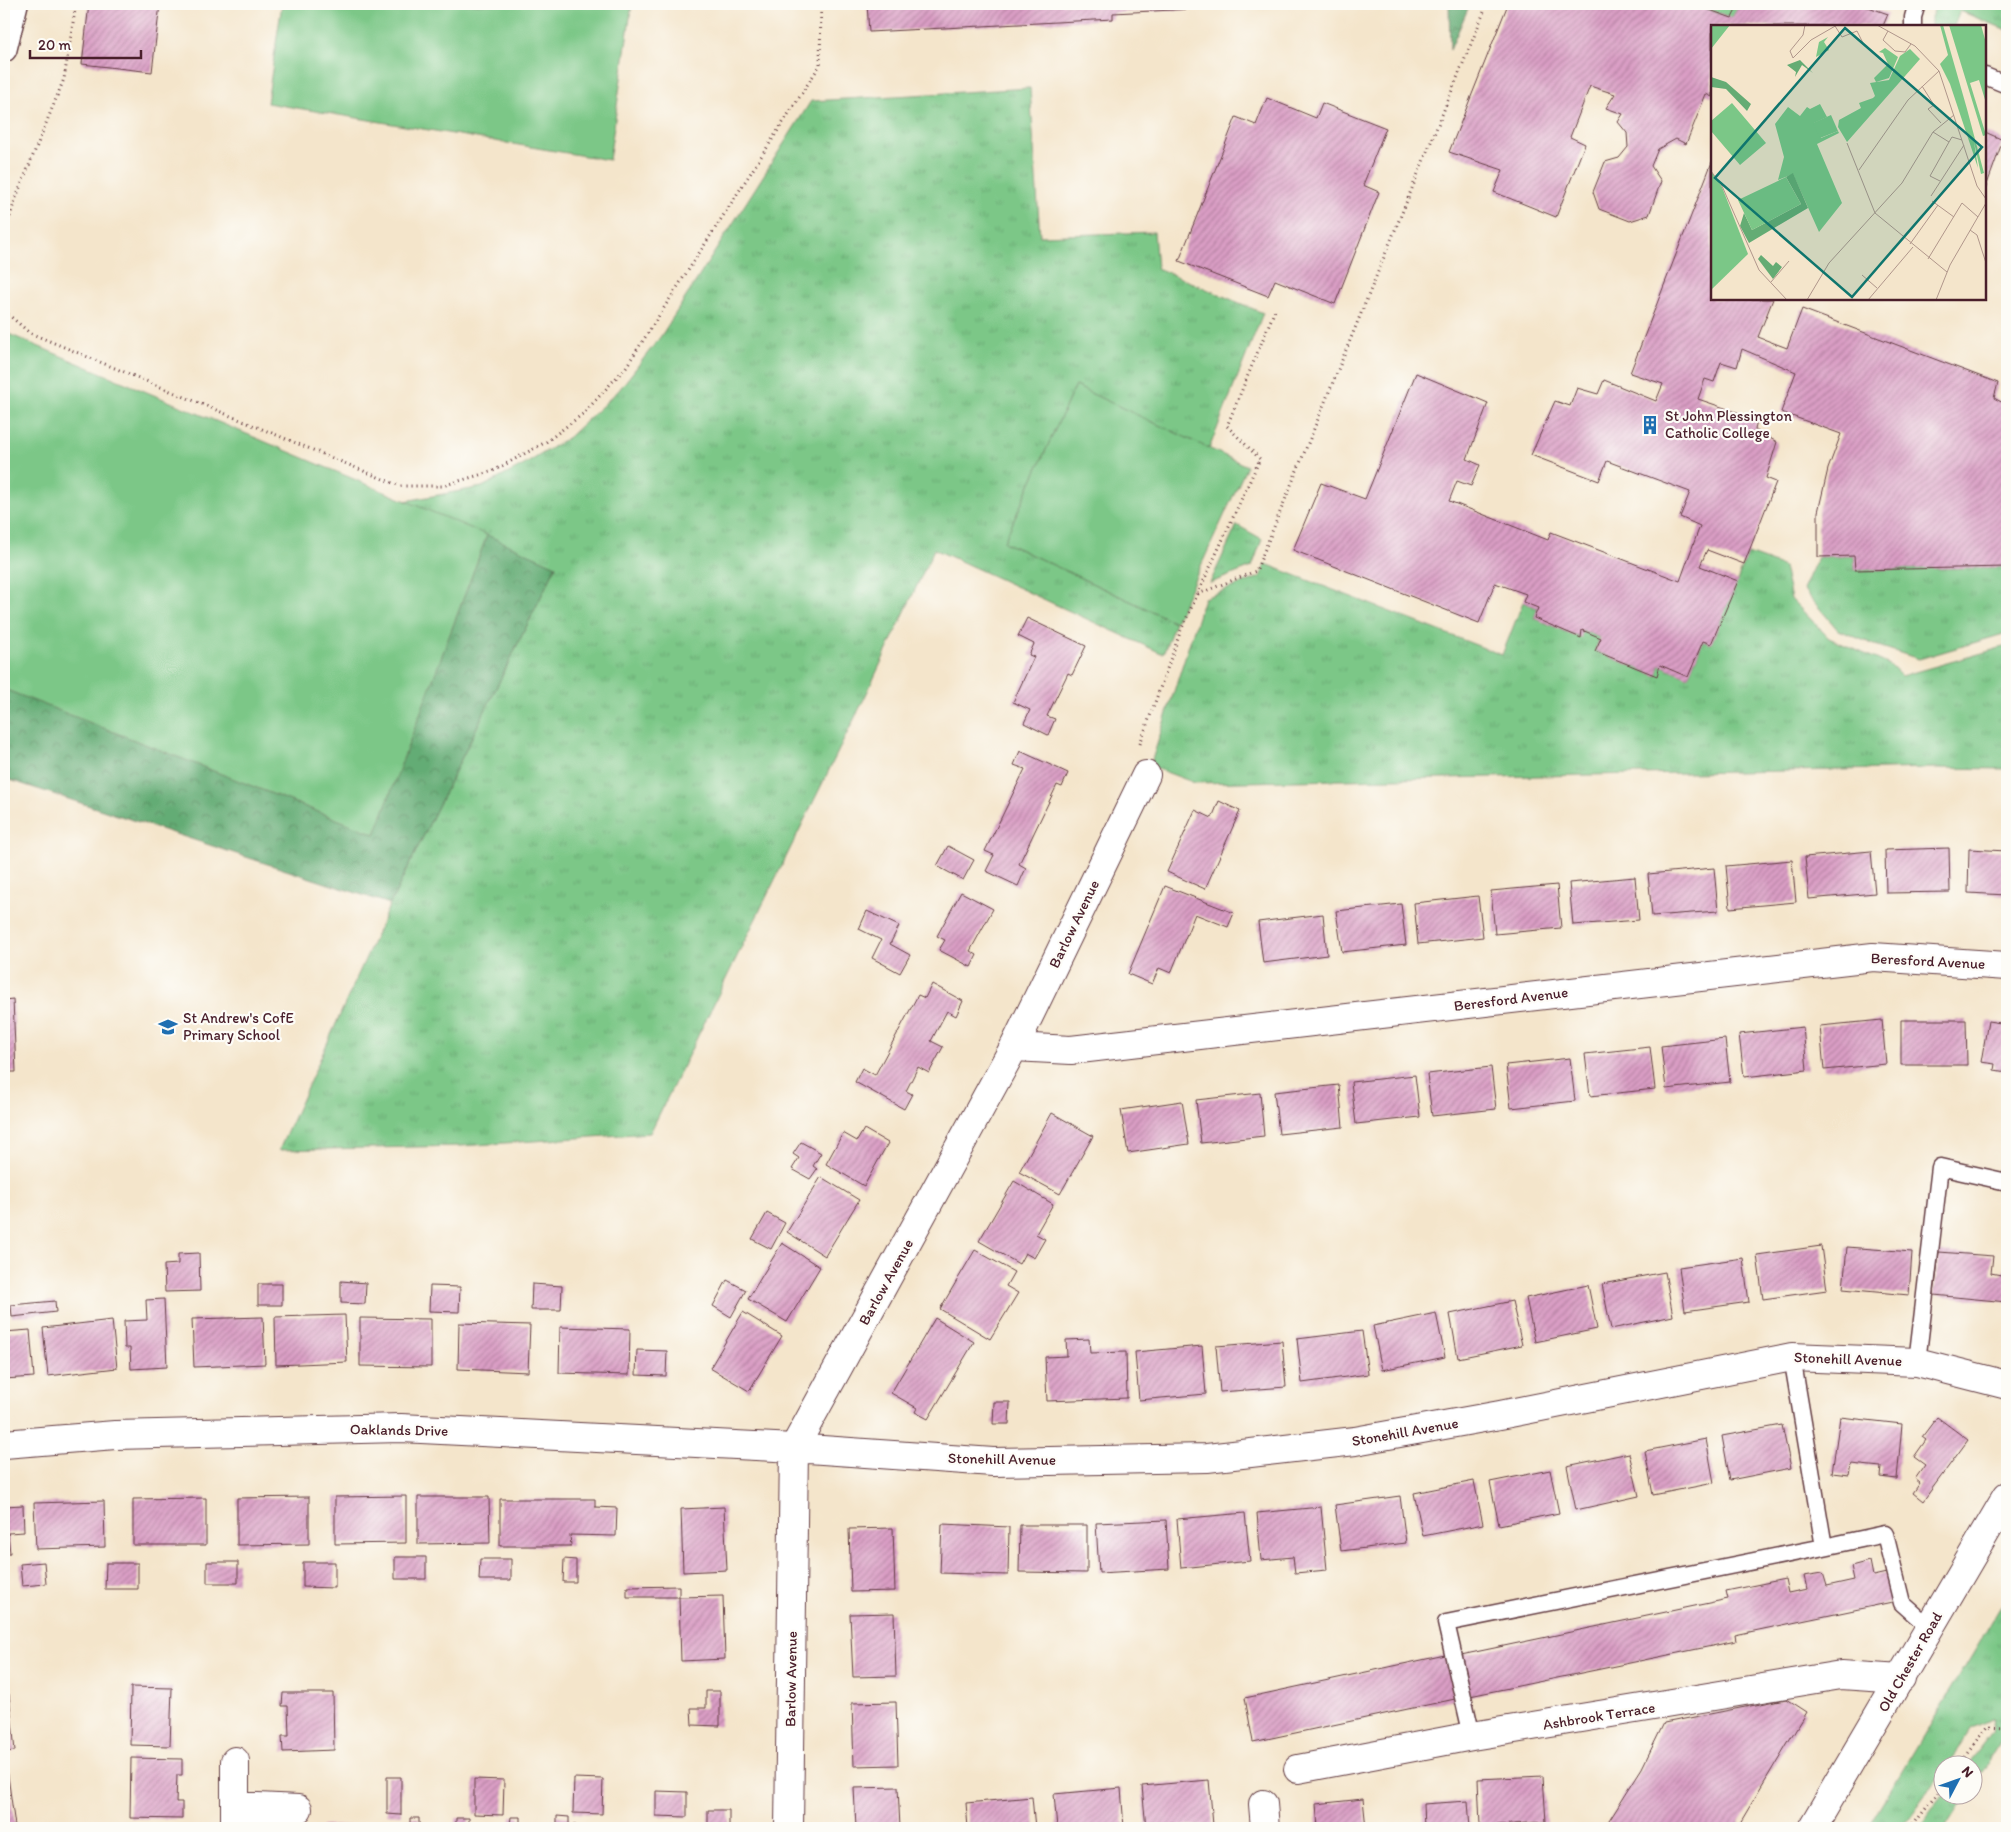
<svg xmlns="http://www.w3.org/2000/svg" width="2011" height="1832" viewBox="0 0 2011 1832" font-family="Itim,sans-serif">
<style>
.grass{fill:url(#grass-tufts);stroke:#627359}
.forest{fill:url(#forest-crowns);stroke:#576650}
.pitch{fill:#7bc787;stroke:#627359}
.building{fill:url(#building-hatch)}
.lines{fill:none;stroke-linecap:round;stroke-linejoin:round}
.service-casing{stroke:#643d43;stroke-width:19}
.pedestrian-casing{stroke:#643d43;stroke-width:28}
.minor-casing{stroke:#643d43;stroke-width:30}
.secondary-casing{stroke:#643d43;stroke-width:30}
.path{stroke:#643d43;stroke-width:3;stroke-dasharray:1 4;stroke-linecap:butt}
.service{stroke:#fff;stroke-width:16}
.pedestrian{stroke:#fff;stroke-width:25}
.minor{stroke:#fff;stroke-width:28}
.secondary{stroke:#fff;stroke-width:28}
.rail-casing{stroke:#4a1f2b;stroke-width:5.5}
.rail{stroke:#fdfcf7;stroke-width:4;stroke-dasharray:11;stroke-linecap:butt}
.labels{text-anchor:middle;stroke-width:4.5;stroke-linejoin:round;paint-order:stroke}
.poi-label{font-size:15px;fill:#4a1f2b;stroke:#fdfcf7;text-anchor:start}
.street-label{font-size:15px;fill:#4a1f2b;stroke:#fdfcf7}
.inset-road{fill:none;stroke:#b0968b;stroke-width:1}
.view{fill:#0f766e;fill-opacity:0.15;stroke:#0f766e;stroke-width:2.5}
.inset-edge{fill:none;stroke:#4a1f2b;stroke-width:2.5}
</style>
<defs>
<pattern id="grass-tufts" width="24" height="20" patternUnits="userSpaceOnUse" patternTransform="scale(1.25)"><rect width="24" height="20" fill="#7bc787"/><path d="M3 7l-1-3M5 7V3M7 7l1-3M15 17l-1-3M17 17v-4M19 17l1-3" fill="none" stroke="#6caa75"/></pattern>
<pattern id="forest-crowns" width="20" height="18" patternUnits="userSpaceOnUse" patternTransform="scale(1.25)"><rect width="20" height="18" fill="#64ac74"/><path d="M2 6a3 3 0 1 1 6 0M12 15a3 3 0 1 1 6 0" fill="none" stroke="#548b5f"/></pattern>
<pattern id="building-hatch" width="6" height="6" patternUnits="userSpaceOnUse" patternTransform="scale(1.25)"><rect width="6" height="6" fill="#da9ec5"/><path d="M-1 1l2-2M0 6l6-6M5 7l2-2" fill="none" stroke="#b380a0"/></pattern>
</defs>
<rect width="100%" height="100%" fill="#fdfcf7"/>
<filter id="ink" filterUnits="userSpaceOnUse"><feTurbulence type="fractalNoise" baseFrequency=".02" numOctaves="2"/><feDisplacementMap in="SourceGraphic" scale="10" xChannelSelector="R" yChannelSelector="G"/><feConvolveMatrix kernelMatrix="1 2 1 2 8 2 1 2 1" color-interpolation-filters="sRGB"/></filter>
<filter id="wash" filterUnits="userSpaceOnUse"><feTurbulence type="fractalNoise" baseFrequency=".0096" numOctaves="4" result="noise"/><feDisplacementMap in="SourceGraphic" scale="20" xChannelSelector="R" yChannelSelector="G"/><feGaussianBlur stdDeviation="1.12" result="paint"/><feColorMatrix in="noise" values="0 0 0 0 0 0 0 0 0 0 0 0 0 0 0 0 0 1.4 0 .05"/><feComposite in="paint" operator="in"/></filter>
<g filter="url(#wash)">
<rect width="100%" height="100%" fill="#f4e5cb"/>
<path class="grass" d="M1693,4H1739L1732,18Z
M1937,4H2007V30L1960,11L1954,26H1931V17Z
M1030,88L1040,236L1154,232L1157,268L1263,313L1209,449L1075,386L1004,542L1175,622L1164,652L1161,653L934,549L866,695L650,1133L461,1146L279,1150L390,904L556,566L405,501L482,487L524,465L569,437L619,390L661,336L811,101Z
M1237,525L1262,539L1252,567L1210,583Z
M1748,554L1784,567L1791,599L1829,638L1890,665L1901,676L2007,646V769L1935,768L1195,783L1150,766L1204,598L1260,577L1266,564L1502,655L1523,602L1538,608L1534,618L1580,638L1582,630L1600,638L1595,651L1657,676L1660,665L1688,677L1703,641L1711,644Z
M1854,556L1855,570L2007,567V633L1919,659L1875,645L1838,630L1803,589L1818,557Z
M2007,1596V1729L1974,1784V1764H1967L1992,1732L1994,1718L1974,1728L1948,1764H1944L1943,1770L1901,1828H1868Z
M1944,1795H1967L1946,1828H1919Z"/>
<path class="forest" d="M1449,4H1470L1450,50Z
M487,535L556,566L390,904L4,778V689L375,834Z"/>
<path class="pitch" d="M282,4H632L609,160L267,103Z
M4,332L487,535L375,834L4,689Z
M1075,386L1247,466L1175,622L1004,542Z"/>
<g id="blocks">
<path class="building" d="M89,4H160L152,72L82,64Z
M867,4H1273V5L1113,13V19L869,32Z
M1508,4H1693L1732,18L1739,4H1860L1888,14L1883,26H1712V97L1706,94L1686,144L1676,139L1658,149L1651,166L1661,181L1649,215L1630,221L1599,209L1593,192L1605,162L1619,158L1628,147L1627,133L1618,122L1623,114L1606,108L1615,94L1590,86L1570,137L1585,144L1556,217L1494,192L1503,170L1449,152Z
M1267,98L1316,118L1322,103L1386,128L1363,185L1379,192L1335,304L1275,280L1268,296L1179,261L1236,117L1256,125Z
M1985,132L2003,140L1985,190Z
M1712,162V299H1773L1758,337L1787,348L1802,309L1998,383L1994,398L2007,405V567L1855,570L1854,556L1818,557V512L1828,469L1841,434L1781,412L1796,372L1742,349L1737,367L1721,362L1714,382L1705,379L1698,399L1757,419L1755,430L1777,442L1766,478L1776,482L1744,564L1707,550L1700,566L1738,581L1711,644L1703,641L1688,677L1660,665L1657,676L1595,651L1601,638L1582,630L1581,638L1534,618L1538,608L1523,602L1526,594L1495,583L1479,623L1293,550L1321,483L1365,499L1416,373L1488,403L1467,459L1480,465L1471,486L1457,481L1449,501L1548,540L1551,532L1680,581L1700,526L1680,517L1690,492L1607,461L1599,481L1531,455L1555,401L1570,406L1577,388L1598,394L1604,380L1656,401L1663,384L1630,373Z
M1027,618L1086,646L1072,675L1068,673L1047,716L1055,719L1048,735L1024,723L1030,710L1013,702L1034,657L1029,655L1034,644L1018,636Z
M1020,751L1068,773L1062,787L1057,785L1019,864L1026,868L1018,886L986,871L994,855L985,851L1025,769L1014,765Z
M1219,801L1240,811L1205,889L1167,872L1195,810L1212,818Z
M948,846L974,860L963,880L937,866Z
M1949,848L1950,892L1886,893L1885,850Z
M1969,849L2007,851V895L1968,893Z
M1871,851L1875,893L1809,899L1805,857Z
M1792,860L1796,902L1730,908L1726,866Z
M1714,868L1718,911L1652,916L1648,874Z
M1635,877L1639,920L1573,925L1569,883Z
M1557,885L1561,928L1495,934L1491,891Z
M1165,886L1234,913L1228,927L1195,914L1171,973L1159,968L1152,984L1128,974Z
M961,892L993,909L970,951L977,955L971,967L939,950L945,940L937,936Z
M1478,896L1483,937L1418,944L1414,903Z
M1401,904L1406,945L1342,952L1336,911Z
M867,911L899,926L890,944L910,955L900,973L872,958L881,940L859,929Z
M1323,914L1327,955L1263,963L1258,922Z
M932,984L963,1001L956,1016L947,1011L931,1041L943,1047L929,1073L918,1067L906,1091L912,1094L904,1109L855,1082L862,1068L875,1075L918,995L925,998Z
M13,999L16,1072H4V1000Z
M1882,1020L1886,1064L1824,1070L1820,1026Z
M1901,1020H1966L1967,1065H1901Z
M1988,1021L2007,1024V1072L1994,1070L1995,1064L1981,1062Z
M1803,1027L1807,1070L1744,1077L1739,1034Z
M1725,1039L1730,1082L1666,1089L1661,1046Z
M1650,1047L1655,1089L1590,1096L1585,1054Z
M1570,1058L1575,1101L1511,1108L1506,1065Z
M1491,1067L1496,1109L1432,1116L1427,1074Z
M1415,1075L1420,1117L1356,1124L1351,1082Z
M1339,1085L1343,1127L1279,1134L1274,1092Z
M1260,1093L1264,1136L1201,1143L1196,1100Z
M1182,1101L1189,1144L1128,1153L1121,1110Z
M1052,1113L1093,1136L1060,1194L1019,1172Z
M864,1129L888,1143L864,1186L826,1164L843,1133L857,1141Z
M801,1142L821,1153L813,1166L817,1169L810,1179L792,1169L799,1158L793,1154Z
M821,1177L859,1200L825,1256L787,1232Z
M1014,1181L1053,1204L1036,1234L1045,1239L1034,1258L1025,1253L1019,1264L979,1241Z
M767,1213L785,1223L771,1249L752,1239Z
M782,1243L820,1267L787,1322L748,1299Z
M1821,1246L1827,1290L1763,1299L1757,1255Z
M1847,1247L1912,1252L1909,1295L1843,1289Z
M975,1250L1014,1272L1006,1286L1018,1293L990,1339L940,1309Z
M1939,1252L1993,1256L1991,1273L2001,1275L2007,1266V1302L1934,1295Z
M199,1253L200,1291L165,1292L164,1265L178,1264V1254Z
M1743,1258L1749,1302L1685,1311L1679,1267Z
M1665,1272L1673,1316L1611,1329L1602,1284Z
M727,1280L746,1290L731,1317L713,1306Z
M341,1281L366,1283L365,1304L341,1303Z
M258,1284H282V1305H258Z
M532,1284L562,1286L561,1310H531Z
M1588,1285L1597,1329L1535,1342L1526,1298Z
M430,1286L460,1287L459,1312L429,1311Z
M164,1299L167,1367L131,1369L130,1348H125L124,1321L147,1320L146,1300Z
M55,1301L56,1312L12,1317L11,1305Z
M1512,1301L1522,1345L1458,1358L1450,1314Z
M743,1312L782,1336L749,1391L710,1368Z
M1436,1313L1445,1357L1382,1370L1373,1326Z
M345,1315L347,1362L276,1365L275,1317Z
M263,1317L265,1364L194,1367L192,1319Z
M360,1318L431,1319V1367L360,1366Z
M935,1318L974,1342L928,1419L915,1412L917,1408L891,1393Z
M112,1320L117,1368L48,1376L43,1328Z
M459,1323L530,1325L528,1372L458,1369Z
M560,1327L630,1329L629,1375L559,1373Z
M30,1330L34,1377L4,1379V1332Z
M1362,1331L1368,1374L1302,1383L1297,1339Z
M1089,1339L1090,1353L1126,1352L1127,1398L1047,1401L1045,1357L1067,1356L1066,1340Z
M1282,1341L1286,1387L1220,1392L1216,1346Z
M1202,1346L1206,1394L1139,1400L1135,1352Z
M637,1350L667,1351L666,1376L636,1375Z
M994,1402H1010L1009,1424H993Z
M1840,1417L1902,1424L1897,1479L1880,1477L1881,1467L1851,1464L1849,1475L1832,1473Z
M1937,1417L1968,1440L1923,1501L1913,1493L1920,1483L1915,1479L1925,1465L1914,1457L1926,1440L1922,1437Z
M1782,1425L1791,1468L1730,1480L1722,1436Z
M1706,1439L1714,1483L1653,1495L1645,1451Z
M1629,1453L1639,1496L1576,1510L1567,1466Z
M1550,1470L1559,1513L1499,1525L1490,1482Z
M1474,1481L1483,1524L1423,1536L1414,1493Z
M406,1496V1543L335,1544V1497Z
M1400,1496L1406,1543L1341,1551L1335,1505Z
M309,1497V1544L237,1545V1498Z
M418,1497H489L490,1543L418,1544Z
M206,1498V1545H133V1499Z
M500,1499H595V1507L617,1508L616,1536L570,1535L571,1546H500Z
M104,1501L105,1547L36,1549L34,1503Z
M23,1505L24,1532L8,1533L10,1553L4,1554V1506Z
M724,1507L727,1570L683,1572L681,1509Z
M1321,1507L1327,1570L1295,1573L1293,1557L1261,1560L1257,1513Z
M1245,1513L1250,1561L1181,1568L1177,1519Z
M1166,1520L1169,1569L1099,1573L1096,1523Z
M942,1524L1009,1527L1008,1575L940,1573Z
M1020,1525H1087V1573L1019,1572Z
M893,1528L895,1591L851,1592L849,1529Z
M395,1557H426V1579H395Z
M480,1559H511V1580H479Z
M564,1559L576,1560V1582H563Z
M1870,1561L1873,1576L1891,1572L1897,1601L1735,1635L1736,1641L1470,1696L1461,1655L1728,1599L1726,1591L1785,1579L1788,1593L1807,1589L1804,1576L1823,1573L1827,1586L1854,1580L1851,1566Z
M44,1562L46,1584L22,1586L20,1564Z
M207,1562H238V1583H207Z
M303,1562H335V1588L303,1587Z
M106,1563H138V1589H105Z
M679,1586V1597H627V1587Z
M723,1596L725,1659L681,1661L679,1597Z
M894,1613L896,1676L853,1677L850,1614Z
M1445,1655L1455,1699L1253,1742L1245,1698Z
M131,1687L172,1688L170,1746L130,1745Z
M706,1691H720V1726L692,1725L691,1708H706Z
M283,1693H333L334,1750L283,1752L282,1736H289L288,1706H282Z
M9,1694L15,1751L4,1752V1695Z
M1786,1699L1806,1712L1737,1828H1604L1642,1768L1664,1723Z
M896,1702L898,1765L854,1766L852,1703Z
M131,1758L182,1759V1775H177L176,1802H182V1819L130,1818Z
M7,1769L15,1826L4,1828V1770Z
M1543,1776L1546,1822L1480,1826L1478,1779Z
M387,1777H401V1815L387,1814Z
M574,1778L603,1779L602,1814L573,1813Z
M474,1779L504,1780L503,1815L474,1814Z
M1209,1780L1213,1825L1146,1828L1142,1786Z
M898,1787L900,1828H856L854,1788Z
M1121,1788L1124,1828H1057L1054,1794Z
M656,1791L687,1792V1817L656,1816Z
M1032,1797L1035,1828H968L966,1803Z
M1363,1799L1366,1828H1318L1316,1804Z
M1468,1801L1470,1828H1424L1423,1804Z
M708,1810H729V1828H692V1826H708Z
M557,1816L569,1817V1825H576V1828H501V1825H510L511,1817H520V1825L557,1826Z
M410,1818H419V1828H401V1826H410Z
M456,1818H469V1826H475V1828H456Z
M379,1825V1828H322V1826Z"/>
</g>
</g>
<g filter="url(#ink)">
<use href="#blocks" fill-opacity="0" stroke="#643d43" stroke-width="1"/>
<g class="lines">
<g class="service-casing">
<path id="service" d="M1913,26V17L1917,4
M1985,76L2007,85
M1917,1362L1940,1167L2007,1182
M1824,1547L1885,1534L1902,1603L1930,1628
M1472,1736L1446,1623L1824,1547L1792,1357"/>
</g>
<g class="pedestrian-casing">
<path id="pedestrian" d="M4,49L15,4"/>
</g>
<g class="minor-casing">
<path id="minor" d="M1014,1047L1071,1050L1873,957L2007,966
M4,1444L115,1435L401,1428L794,1448L993,1462L1207,1458L1355,1441L1500,1415L1792,1357L1917,1362L2007,1385
M235,1761V1828
M1298,1769L1472,1736L1841,1675L1901,1679
M1263,1804L1265,1828
M235,1806L298,1809
M789,1828L794,1448L1014,1047L1146,775"/>
</g>
<g class="secondary-casing">
<path id="secondary" d="M1812,1828L2007,1496"/>
</g>
<path class="path" d="M4,236L15,200L64,79L76,4
M4,311L30,333L400,486H442L493,471L546,442L584,413L626,367L820,65L821,4
M1198,594L1256,571L1486,7V4
M1140,744L1181,630L1260,459L1227,426L1275,310
M1958,1764L1987,1727L2007,1728
M1910,1828L1944,1784"/>
<use href="#service" class="service"/>
<use href="#pedestrian" class="pedestrian"/>
<use href="#minor" class="minor"/>
<use href="#secondary" class="secondary"/>
<g class="rail-casing">
<path id="rail" d="M1999,1828L2007,1816"/>
</g>
<use href="#rail" class="rail"/>
</g>
</g>
<defs>
<g id="building-bare" transform="scale(1.5)"><path d="M-4-6H4V6H1V3H-1V6H-4ZM-2.5-4.3h1.7v1.8h-1.7ZM.8-4.3h1.7v1.8H.8ZM-2.5-1h1.7V.8h-1.7ZM.8-1h1.7V.8H.8Z" fill="#1f6fb2" stroke="#fdfcf7" stroke-width="2.5" paint-order="stroke"/></g>
<g id="school-bare" transform="scale(1.5)"><path d="M0-5L7-2L0 1L-7-2ZM-4 1L0 2.5L4 1V4Q0 6-4 4Z" fill="#1f6fb2" stroke="#fdfcf7" stroke-width="2.5" paint-order="stroke"/></g>
</defs>
<g fill-rule="evenodd">
<use href="#building-bare" x="1650" y="425"/>
<use href="#school-bare" x="168" y="1027"/>
</g>
<g class="labels">
<g class="poi-label">
<text x="1665" y="421">St John Plessington<tspan x="1665" dy="17">Catholic College</tspan></text>
<text x="183" y="1023">St Andrew's CofE<tspan x="183" dy="17">Primary School</tspan></text>
</g>
<g class="street-label">
<text transform="translate(1074 924) rotate(-64)" y="5">Barlow Avenue</text>
<text transform="translate(1928 961) rotate(3)" y="5">Beresford Avenue</text>
<text transform="translate(1511 999) rotate(-7)" y="5">Beresford Avenue</text>
<text transform="translate(886 1282) rotate(-61)" y="5">Barlow Avenue</text>
<text transform="translate(1848 1359) rotate(2)" y="5">Stonehill Avenue</text>
<text transform="translate(399 1430) rotate(1)" y="5">Oaklands Drive</text>
<text transform="translate(1405 1432) rotate(-10)" y="5">Stonehill Avenue</text>
<text transform="translate(1002 1459) rotate(1)" y="5">Stonehill Avenue</text>
<text transform="translate(1910 1662) rotate(-60)" y="5">Old Chester Road</text>
<text transform="translate(791 1679) rotate(-89)" y="5">Barlow Avenue</text>
<text transform="translate(1599 1716) rotate(-9)" y="5">Ashbrook Terrace</text>
</g>
</g>
<g transform="translate(1711 25)">
<rect width="275" height="275" fill="#f4e5cb"/>
<path d="M0,0H19L0,24ZM229,0H232L256,84L273,148L270,149L263,117L267,143L239,59L229,39L237,30ZM238,0H270L275,18V78L268,55L259,58L275,110L272,111ZM117,12L113,17L118,25L105,32L108,17ZM174,23L187,32L178,53L165,57L163,53L177,39L172,28L168,27ZM199,24L209,34L136,117L127,102L128,95L150,83L148,78L162,73L164,71L159,58L178,55L189,31ZM109,79L116,92L103,98L110,113L127,106L128,108L106,119L131,178L108,207L82,149L67,155L73,132L64,99L77,82L89,91L96,82L99,84Z" fill="#7bc787"/>
<path d="M89,35L102,48L91,40L84,52L85,47L76,40ZM0,52L15,57L40,79L36,86L15,64L0,62ZM82,148L97,183L38,218L29,201L33,188L41,205L90,179L75,152ZM50,230L62,241L65,237L71,242L62,254L47,234Z" fill="#64ac74"/>
<path d="M0,146L11,162L37,229L0,265Z" fill="#7bc787"/>
<path d="M21,78L55,118L29,140L0,106V96ZM120,90L127,106L109,113L102,98ZM75,152L90,179L41,205L27,175ZM0,183L9,203L7,215L0,222Z" fill="#7bc787"/>
<path class="inset-road" d="M94,0L92,10L79,26L82,33L100,15L126,0M166,0L204,21L228,46L266,161L275,174M124,1L131,12L146,6L152,18M177,6L172,15L184,26L194,27L200,19M211,61L223,80L217,84L230,98M222,107L238,117L219,151L229,156M238,117L241,112L251,115M136,118L164,188L236,247M148,145L197,75L228,46M0,146L11,161L48,245L76,275M220,171L253,120M221,176L243,192M259,205L266,210L275,238M199,219L227,180M217,234L251,178L267,192M151,250L166,263M60,257L78,236M96,275L118,238L191,158L222,107L243,90M157,275L202,222M225,275L239,240L275,178"/>
<path class="view" d="M134,3L271,122L141,272L4,153Z"/>
<rect width="275" height="275" class="inset-edge"/>
</g>
<rect width="2011" height="1832" fill="none" stroke="#fdfcf7" stroke-width="20"/>
<g transform="translate(1958 1780) rotate(49)"><circle r="24" fill="#fdfcf7" stroke="#b5a4a5"/>
<path d="M0-4L9 19L0 12L-9 19Z" fill="#1f6fb2"/>
<text y="-8" font-size="14" font-weight="bold" text-anchor="middle" fill="#4a1f2b">N</text>
</g>
<path d="M30 50v8h111v-8" fill="none" stroke="#4a1f2b" stroke-width="2.5"/>
<text x="38" y="50" font-size="15" fill="#4a1f2b" stroke="#fdfcf7" stroke-width="4" paint-order="stroke">20 m</text>
</svg>
